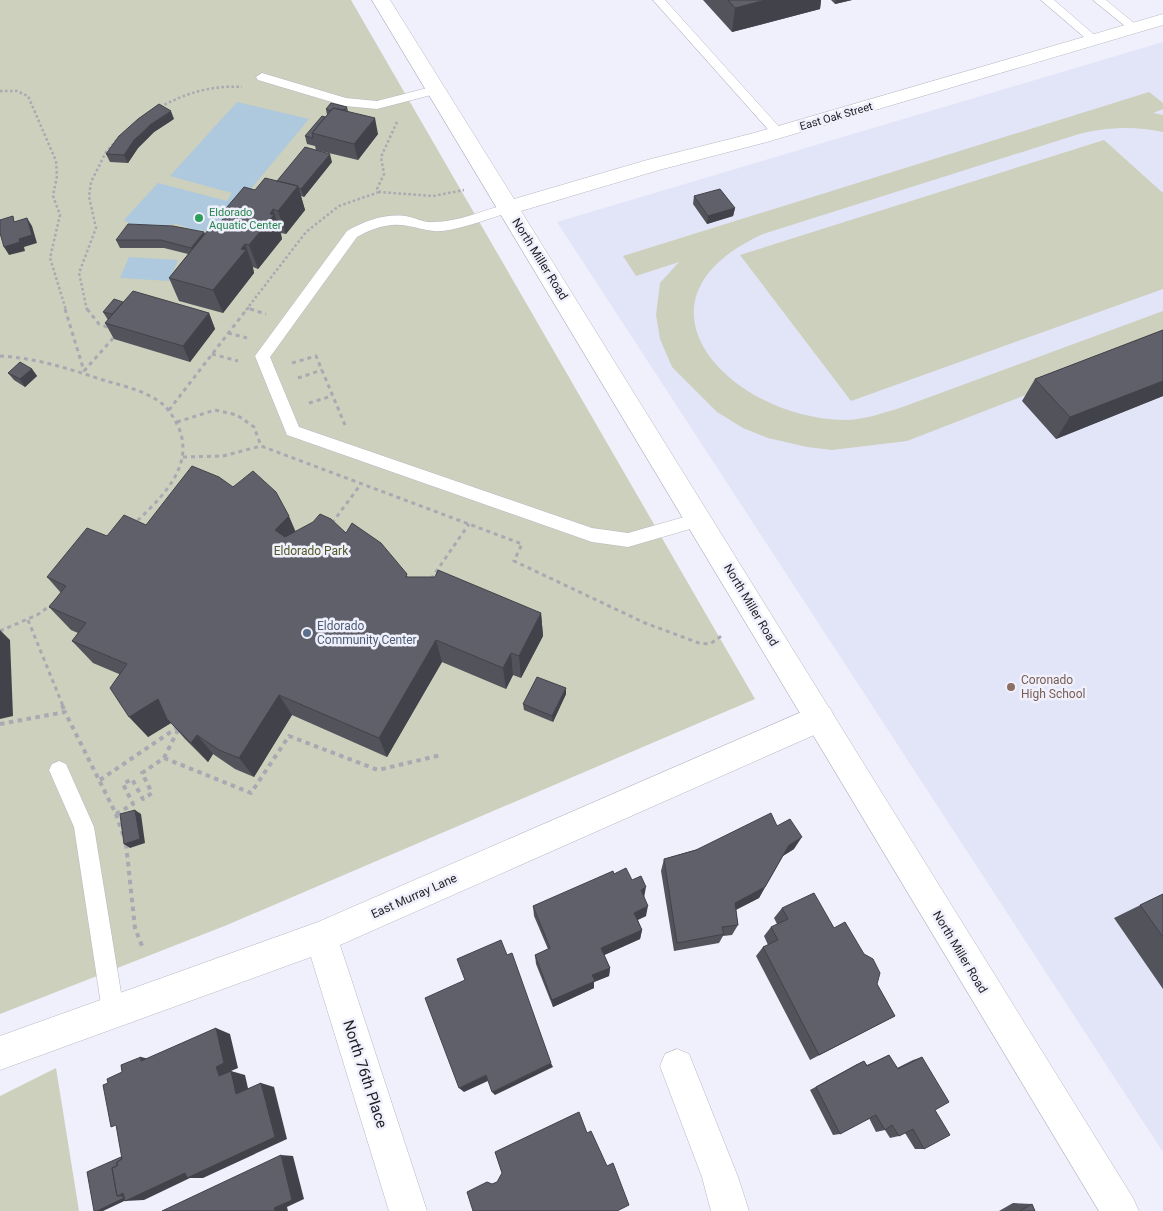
<svg xmlns="http://www.w3.org/2000/svg" width="1163" height="1211" viewBox="0 0 1163 1211" font-family="Roboto,sans-serif">
<style>
.built{fill:#e2e4f7}
.green{fill:#cdd0bc}
.water{fill:#aec8de}
.lines{fill:none;stroke-linecap:round;stroke-linejoin:round}
.service-casing{stroke:#b7b8c3;stroke-width:1}
.minor-casing{stroke:#b7b8c3;stroke-width:1}
.tertiary-casing{stroke:#b7b8c3;stroke-width:1}
.path-far2{stroke:#a8a9b2;stroke-width:2.5;stroke-dasharray:2.5 2.5;stroke-linecap:butt}
.path-far1{stroke:#a8a9b2;stroke-width:3;stroke-dasharray:4 4;stroke-linecap:butt}
.path{stroke:#a8a9b2;stroke-width:4;stroke-dasharray:4.5 4.5;stroke-linecap:butt}
.service{fill:#fff;fill-rule:evenodd}
.minor{fill:#fff;fill-rule:evenodd}
.tertiary{fill:#fff;fill-rule:evenodd}
.wall{fill:#52535b}
.shaded-wall{fill:#42434a}
.building{fill:#5f606a;stroke:#42434a}
.leisure-dot{fill:#2e9e5b;stroke:#eff0fc;stroke-width:2}
.service-dot{fill:#5c6f8a;stroke:#eff0fc;stroke-width:2}
.education-dot{fill:#8d6e63;stroke:#eff0fc;stroke-width:2}
.labels{text-anchor:middle;stroke-width:5;stroke-linejoin:round;paint-order:stroke}
.far-street-label{font-size:11px;fill:#1e1e22;stroke:#eff0fc}
.far-leisure-label{font-size:11px;fill:#27864d;stroke:#eff0fc;text-anchor:start}
.street-label{font-size:12px;fill:#1e1e22;stroke:#eff0fc}
.park-label{font-size:12px;fill:#545826;stroke:#eff0fc}
.service-label{font-size:12px;fill:#4e5e75;stroke:#eff0fc;text-anchor:start}
.education-label{font-size:12px;fill:#785e54;stroke:#eff0fc;text-anchor:start}
.near-street-label{font-size:15px;fill:#1e1e22;stroke:#eff0fc}
</style>
<rect width="100%" height="100%" fill="#eff0fc"/>
<path class="built" d="M1163,42V1152L557,222Z"/>
<path class="green" d="M0,0H351L755,699L227,925L0,1014Z
M1149,92L1163,103V109L1153,113L1163,115V132C1133,126 1109,127 1079,134L763,234C616,301 732,419 845,420C864,420 882,413 900,408L1163,311V342L907,441L832,450L807,447L768,438L743,428L717,412L672,367L660,339L656,315L660,283L679,262L636,276L623,256Z
M1104,140L1163,193V289L851,401L740,255Z
M56,1068L79,1211H0V1096Z"/>
<path class="water" d="M237,102L309,119L215,232L195,230L176,224L153,228H136L124,220L158,183L227,201L232,193L170,176Z
M129,257L178,260L169,281L120,278Z"/>
<g class="lines">
<g class="service-casing">
<path id="service" d="M653,0H665L782,130L784,133L782,136H774Z
M1041,0H1054L1098,38V42H1090Z
M1093,0H1106L1140,28L1138,30H1130Z
M262,73L346,98L377,101L435,86L441,90L439,93L377,109L345,106L258,80L256,77Z
M508,204L513,205L515,208L513,211C490,218 466,228 442,231C429,232 421,228 408,226C390,222 373,228 357,237L270,357L299,427L592,528L628,533L698,513L704,515L706,520L704,525L628,547L592,542L287,435L255,356L347,231C366,220 389,212 410,217C418,219 425,223 433,222C459,222 483,210 508,204Z
M59,761L66,764L94,827L124,1011L121,1019L113,1022L105,1019L102,1011L74,827L49,770L52,764Z"/>
</g>
<g class="minor-casing">
<path id="minor" d="M820,704L830,708L835,718L830,728L340,945L427,1211H389L311,957L0,1070V1036L318,922Z
M677,1049L689,1054L738,1177L749,1211H711L702,1177L660,1066L665,1054Z"/>
</g>
<g class="tertiary-casing">
<path id="tertiary" d="M372,0H390L514,199L647,160L754,133L1163,14V25L767,142L659,170L521,211L1133,1198L1139,1211H1099Z"/>
</g>
<path class="path-far2" d="M0,91H17L28,96L56,161L57,176L53,196L60,215L50,258L66,310
M160,107C186,93 212,85 242,87
M397,122L381,157L384,174L377,189L380,192L433,196L464,190
M247,308L254,310
M87,310L79,273L96,228L89,197L91,182L106,152L120,136
M246,310L306,232L339,206L379,192"/>
<path class="path-far1" d="M65,309L84,371
M87,309L99,324L110,328
M250,309L266,314
M228,333L247,338
M212,354L238,361
M0,356C35,358 67,368 100,379C119,385 140,389 157,400C167,406 173,416 178,426C196,466 161,498 135,523
M292,363L316,356L345,425
M84,371L116,335
M298,378L322,370
M309,403L332,396
M169,410L247,309
M177,422L215,410L237,415L254,427L261,446
M183,457L223,456L261,446L522,544L514,561L645,623L699,643L710,644L724,634
M332,523L361,484
M431,579L469,524
M28,620L63,706
M0,631L37,615L54,603"/>
<path class="path" d="M62,705L65,712
M0,724L65,712L116,814L123,835
M164,758L251,793L289,736L378,770L441,755
M100,780L178,727
M116,814L133,804L123,784L132,779L143,799L152,793L142,773L164,758L179,728
M126,844L135,928L142,946"/>
<use href="#service" class="service"/>
<use href="#minor" class="minor"/>
<use href="#tertiary" class="tertiary"/>
</g>
<path class="wall" d="M703,0H821L820,9L732,32Z
M831,0H852L835,4Z
M347,107L348,111L378,134L358,160L316,150L315,146L307,144L305,136L327,115L326,109Z
M174,119L154,132L138,148L128,163L110,162L106,154Z
M332,162L304,197L301,196L305,210L286,234L281,233L282,239L258,269L253,267V268L254,273L223,313L179,301L169,278L188,254L164,248H120L116,240L204,232L205,234L218,225L224,218L222,213L255,190L277,181Z
M694,196L735,208L733,216L707,224L693,204Z
M123,302L209,313L215,329L190,362L114,339L105,323L108,320L103,312Z
M1163,330V396L1056,439L1022,401L1035,379Z
M32,369L37,376L25,387L14,380L8,373Z
M146,525L346,533L408,577L541,613L543,636L521,678L513,675L506,689L442,662L387,757L292,715L254,777L235,769L213,754L208,762L185,739L171,723L148,737L119,674L93,663L72,641L78,633L71,630L49,607L61,593L47,577L107,536Z
M566,688V694L553,722L524,710L523,704Z
M777,826L794,849L783,856L759,898L736,910L738,925L732,935L723,936L719,943L674,951L661,871L664,859Z
M614,874L632,880L644,897L646,916L638,920L642,930L640,939L604,955L610,968L609,976L594,982V988L553,1007L536,964L535,955L548,949L534,916L533,906Z
M1163,894V989L1114,918Z
M782,908L834,928L877,984L895,1016L810,1060L756,956L763,947L768,945L764,936L771,927L777,924L774,918Z
M889,1055L897,1068L913,1060L922,1057L935,1110L924,1149H915L905,1133L899,1136L890,1138L885,1130L876,1132L869,1118L840,1134L833,1135L810,1090L857,1064L864,1061L867,1065Z
M1013,1203L1032,1204L1035,1211H999Z"/>
<path class="shaded-wall" d="M766,0H821L820,9L732,32L735,8Z
M836,0H852L835,4Z
M171,111L174,119L154,132L138,148L128,163L124,155L134,140L151,124Z
M375,118L378,134L358,160L354,144Z
M330,154L332,162L304,197L301,189Z
M298,186L305,210L286,234L278,211Z
M735,208L733,216L707,224L708,216Z
M273,209L282,239L258,269L249,245Z
M27,218L32,226L37,243L24,247L25,251L9,255L4,247L19,239Z
M204,232L207,241L194,256L191,248Z
M245,244L253,267V268L254,273L223,313L213,290L241,249Z
M209,313L215,329L190,362L183,346Z
M32,369L37,376L25,387L20,379Z
M1163,381V396L1056,439L1070,417Z
M289,516L300,542L287,555L275,530Z
M541,613L543,636L521,678L519,656Z
M0,630L10,640L13,716L0,719Z
M436,640L442,662L387,757L379,738Z
M511,653L513,675L506,689L503,668Z
M566,688V694L553,722L552,716Z
M279,695L292,715L254,777L239,758Z
M158,699L171,723L148,737L129,717Z
M197,735L213,754L208,762L191,743Z
M135,810L141,814L145,843L130,848L124,844Z
M802,837L794,849L781,857L789,845Z
M646,887L644,898L641,890Z
M765,887L759,898L729,913L735,903Z
M648,906L646,916L632,922L634,913Z
M642,930L640,939L600,957L601,948Z
M610,968L609,976L594,982V988L553,1007L552,1000L592,975Z
M216,1028L230,1034L238,1068L231,1071L245,1075L250,1097L236,1094L219,1076L216,1067Z
M141,1057L158,1061H141Z
M551,1063L553,1067L495,1095L492,1092Z
M486,1075L490,1080L464,1092L459,1088Z
M261,1083L274,1087L287,1139L203,1178H190L144,1200L125,1201Z
M281,1155L293,1156L304,1199L287,1207L288,1211H275L274,1208Z
M123,1193L135,1196L103,1211H97L117,1196Z"/>
<path class="building" d="M728,0H766L735,8Z
M331,103L347,107L344,110L333,108L331,111L326,109Z
M159,104L171,111L151,124L134,140L124,155L106,154L119,136L138,119Z
M333,108L375,118L354,144L312,133Z
M322,116L325,117L312,133L313,138L305,136Z
M305,147L330,154L301,189L298,188V186L277,181Z
M265,178L298,186L278,211L273,209L270,214L274,215L249,245L245,244L241,249L246,250L213,290L169,278L213,224L218,225L227,214L222,213L244,187L255,190Z
M720,189L735,208L708,216L694,196Z
M13,216L14,222L27,218L32,235L19,239L20,242L4,247L0,233V220Z
M128,224L173,226L204,232L191,248L161,240H116Z
M133,291L209,313L183,346L105,323Z
M114,299L123,302L112,314L103,312Z
M1163,330V381L1070,417L1035,379Z
M20,362L32,369L20,379L8,373Z
M192,466L219,477L233,487L253,471L276,492L289,516L275,530L285,537L313,522L320,514L331,519L346,533L352,523L381,543L407,574L406,577H435L438,570L541,613L519,656L511,653L503,668L436,640L379,738L279,695L239,758L219,750L197,735L191,743L167,719L158,699L129,717L110,688L127,664L72,641L86,623L49,607L66,586L47,577L87,528L107,536L124,515L146,525Z
M537,677L566,688L552,716L523,704Z
M135,810L140,839L124,844L120,814Z
M771,813L777,826L790,819L802,837L789,845L765,887L735,903L738,925L722,927L724,934L677,943L664,859L696,850Z
M626,868L632,880L641,876L646,887L641,890L648,906L634,913L642,930L601,948L610,968L592,975L595,981L552,1000L535,955L550,948L533,906L613,871L614,874Z
M814,893L834,928L845,922L864,954L873,959L880,973L877,984L895,1016L819,1055L763,947L778,940L771,927L788,919L782,908Z
M1163,894V937L1140,905Z
M501,940L507,955L512,953L551,1063L492,1092L486,1075L459,1088L425,998L465,980L457,959Z
M216,1028L224,1063L216,1067L219,1076L231,1071L236,1094L261,1083L275,1137L187,1178L185,1173L125,1201L123,1193L117,1196L112,1168L117,1166V1162L122,1159L116,1125L111,1127L103,1085L108,1083L107,1079L122,1072L121,1065L141,1057V1061Z
M889,1055L898,1069L922,1057L949,1102L935,1110L950,1135L924,1149L913,1129L899,1136L892,1125L885,1130L876,1115L840,1134L816,1087L864,1061L867,1066Z
M579,1112L587,1133L591,1131L607,1166L613,1163L629,1205L617,1211H473L467,1192L487,1182L492,1184L497,1182L502,1173L495,1152Z
M281,1155L292,1200L274,1208L275,1211H162Z
M121,1157L122,1159L117,1162V1166L112,1168L117,1196H124V1198L97,1211H94L87,1172Z
M1032,1204L1035,1211H1020Z"/>
<circle class="leisure-dot" cx="199" cy="218" r="5"/>
<circle class="service-dot" cx="307" cy="633" r="5"/>
<circle class="education-dot" cx="1011" cy="687" r="5"/>
<g class="labels">
<g class="far-street-label">
<text transform="translate(836 116) rotate(-16)" y="4">East Oak Street</text>
</g>
<g class="far-leisure-label">
<text x="209" y="216">Eldorado<tspan x="209" dy="13">Aquatic Center</tspan></text>
</g>
<g class="street-label">
<text transform="translate(540 259) rotate(58)" y="4">North Miller Road</text>
<text transform="translate(751 605) rotate(59)" y="4">North Miller Road</text>
<text transform="translate(414 896) rotate(-24)" y="4">East Murray Lane</text>
<text transform="translate(960 952) rotate(59)" y="4">North Miller Road</text>
</g>
<g class="park-label">
<text x="311" y="555">Eldorado Park</text>
</g>
<g class="service-label">
<text x="317" y="630">Eldorado<tspan x="317" dy="14">Community Center</tspan></text>
</g>
<g class="education-label">
<text x="1021" y="684">Coronado<tspan x="1021" dy="14">High School</tspan></text>
</g>
<g class="near-street-label">
<text transform="translate(365 1074) rotate(72)" y="5">North 76th Place</text>
</g>
</g>
</svg>
